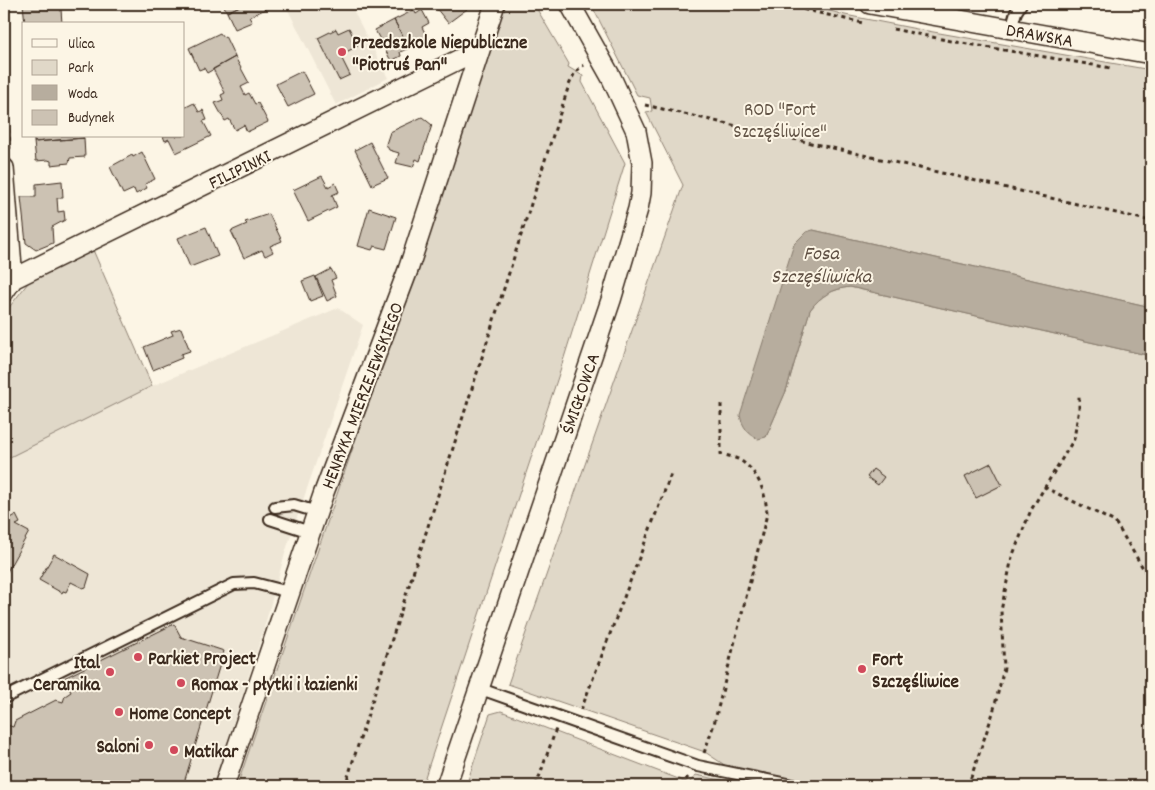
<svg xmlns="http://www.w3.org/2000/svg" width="1155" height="790" viewBox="0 0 1155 790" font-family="Dekko,sans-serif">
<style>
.built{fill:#eee6d6}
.green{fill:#e0d8c8;stroke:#8e8173}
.water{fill:#b7ad9e;stroke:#85796b}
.building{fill:#ccc2b3;stroke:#3b2a1e}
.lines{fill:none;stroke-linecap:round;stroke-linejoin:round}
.service-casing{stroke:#3b2a1e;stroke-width:14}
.minor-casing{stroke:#3b2a1e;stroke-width:22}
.path{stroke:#3b2a1e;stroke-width:3;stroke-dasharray:4 4;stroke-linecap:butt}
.service{stroke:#fcf5e5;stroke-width:10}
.minor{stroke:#fcf5e5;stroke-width:19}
.poi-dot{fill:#d1495b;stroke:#fcf5e5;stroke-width:2}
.labels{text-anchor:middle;stroke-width:4;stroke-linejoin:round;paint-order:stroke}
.street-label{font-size:19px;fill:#3b2a1e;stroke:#fcf5e5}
.poi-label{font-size:19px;font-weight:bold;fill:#3b2a1e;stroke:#fcf5e5;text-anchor:start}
.park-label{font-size:19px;fill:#645648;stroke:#fcf5e5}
.water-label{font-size:20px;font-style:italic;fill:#605144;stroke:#fcf5e5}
</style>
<rect width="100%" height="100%" fill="#fcf5e5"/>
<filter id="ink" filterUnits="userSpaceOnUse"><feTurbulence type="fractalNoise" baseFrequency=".02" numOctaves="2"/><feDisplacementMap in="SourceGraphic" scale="10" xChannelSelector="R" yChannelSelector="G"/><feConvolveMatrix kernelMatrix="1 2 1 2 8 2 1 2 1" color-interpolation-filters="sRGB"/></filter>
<g filter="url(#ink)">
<path class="built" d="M285,4H350L388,78L336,105Z
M338,308L363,325L286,550L262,635L213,786H4V460L152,386Z"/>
<path class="green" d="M505,4H534L569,64L568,67L583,76L582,82L625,163L558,377L422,786H237Z
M591,4H804L845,15L922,30L1151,70V307L813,230L766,437L786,391L810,310C821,295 833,289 850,287L1151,356V786H829L726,766L705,752L508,684L683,185L646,112L652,111L650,98L637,95Z
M93,250L152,386L4,460V314L31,279Z
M501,711L689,783L696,775L752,786H466L490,714Z"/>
<path class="water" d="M813,230L1151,307V356L850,287C833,289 821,295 810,310L786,391L766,437L758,439C748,434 742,426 740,415L794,244L806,232Z"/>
<path class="building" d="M23,4H72L61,9L62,24H25Z
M223,4H244L227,12Z
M244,4H274V5L249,17L252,22L235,29L227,12Z
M363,4H376L367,11Z
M437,4H464L467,9L448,23L436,8L439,5Z
M414,10L416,14L422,10L429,23L422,27L429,41L419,47L417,44L409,48L394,20Z
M394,20L409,48L400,52L401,56L391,61L375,30Z
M349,28L358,46L340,55L350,75L339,80L318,38L336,29L338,33Z
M220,33L223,37L225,36L235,57L207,73L204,68L199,70L189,48Z
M235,57L249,83L241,87L245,95L249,93L255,104L258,103L268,122L247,132L244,125L235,130L229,119L225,121L215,103L223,100L221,95L225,93L213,69Z
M302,71L314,94L288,107L276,84Z
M194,103L199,112L203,110L207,120L203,121L211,136L176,153L169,139L165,141L163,136H184V108Z
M422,117L432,125L420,161L416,159L413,167L396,163L399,153L389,150L386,144L390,132Z
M34,136H83L84,138L34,142Z
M84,138L85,157L70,158L69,163L51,165V161L48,160L36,161L34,142Z
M370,142L388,178L372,185L355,150Z
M142,152L155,179L145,184L147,188L136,194L134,189L123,194L110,167L132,155L133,157Z
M322,176L328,187L335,183L339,192L332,195L337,207L308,221L293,190Z
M62,181L63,198H57L58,212L64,211L65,220L52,227L53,243L36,250L26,243L21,197H36V184Z
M369,208L396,217L386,249L374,246L372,250L358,246Z
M269,214L282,241L270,246L273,252L265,256L262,250L244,258L231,231L247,224L245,222Z
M206,227L218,256L190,267L178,238Z
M331,269L336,278L331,280L337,296L327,301L316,277Z
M315,276L323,296L310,301L302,281Z
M181,328L190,351L181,354L182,358L153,370L144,347L173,335L171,331Z
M991,463L1002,485L976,498L965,476Z
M873,469L884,477L878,485L867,477Z
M16,515L20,523L16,525L29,532L4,577V518L7,520Z
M54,554L90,574L86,587L83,588L71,582L66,592L63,591L62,593L39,580Z
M174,624L181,637L224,651L183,786H4V724L13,727L15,721L56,700L63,702L65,696L71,692L64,678Z"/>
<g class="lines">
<g class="service-casing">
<path id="service" d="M1011,29L1016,12L1021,4
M275,507L294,505L317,512
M270,519L310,532
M478,688L698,766L797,786
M4,698L234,584L254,583L289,592"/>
</g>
<g class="minor-casing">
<path id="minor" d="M870,4L1151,54
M4,168L13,279
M4,292L13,279L478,50
M224,786L323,495L408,270L495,4
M446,786L611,300L638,209L641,193L642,163L636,131L611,77L570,4"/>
</g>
<path class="path" d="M780,4L863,23
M893,29L956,42L1111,68
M4,65L10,152
M645,105L1151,221
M1044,487L1115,522L1151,581
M581,710L671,474
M704,753L714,724L767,514C766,495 760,475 744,463C739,458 728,456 721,454V402
M345,786L569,85L575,72L584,65
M536,786L556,729
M681,786L688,777
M968,786L993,713L1004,668L1001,611L1012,557L1031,510L1074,439L1079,408V395"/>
<use href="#service" class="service"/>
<use href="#minor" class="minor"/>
</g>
</g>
<g class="poi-dot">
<circle cx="342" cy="52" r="5"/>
<circle cx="138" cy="657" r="5"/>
<circle cx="862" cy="669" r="5"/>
<circle cx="110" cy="672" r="5"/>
<circle cx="181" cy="683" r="5"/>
<circle cx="119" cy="712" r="5"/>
<circle cx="149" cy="745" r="5"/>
<circle cx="174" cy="750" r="5"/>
</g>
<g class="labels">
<g class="street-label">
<text transform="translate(1040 34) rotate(10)" y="7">DRAWSKA</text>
<text transform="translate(239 168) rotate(-26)" y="7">FILIPINKI</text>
<text transform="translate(579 393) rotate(-71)" y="7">ŚMIGŁOWCA</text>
<text transform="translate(361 395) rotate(-69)" y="7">HENRYKA MIERZEJEWSKIEGO</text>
</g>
<g class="poi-label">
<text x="352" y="48">Przedszkole Niepubliczne<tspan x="352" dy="22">"Piotruś Pan"</tspan></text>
<text x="148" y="664">Parkiet Project</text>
<text x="872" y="665">Fort<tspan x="872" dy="22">Szczęśliwice</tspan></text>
<text x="100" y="668" text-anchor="end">Ital<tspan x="100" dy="22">Ceramika</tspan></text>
<text x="191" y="690">Romax - płytki i łazienki</text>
<text x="129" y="719">Home Concept</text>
<text x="139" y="752" text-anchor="end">Saloni</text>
<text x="184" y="757">Matikar</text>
</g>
<g class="park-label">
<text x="780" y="115">ROD "Fort<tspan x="780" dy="22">Szczęśliwice"</tspan></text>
</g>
<g class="water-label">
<text x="821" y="259">Fosa<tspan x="821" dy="23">Szczęśliwicka</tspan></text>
</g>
</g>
<rect width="1155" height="790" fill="none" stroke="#fcf5e5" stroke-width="20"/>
<rect x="10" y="10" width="1135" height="770" fill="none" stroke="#3b2a1e" stroke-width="2" filter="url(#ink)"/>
<rect x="22" y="22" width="162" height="115" fill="#fcf5e5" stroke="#afa495"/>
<rect x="32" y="39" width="25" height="8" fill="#fcf5e5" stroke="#afa495"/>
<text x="68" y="48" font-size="15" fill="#3b2a1e">Ulica</text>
<rect x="32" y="60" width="25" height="15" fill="#e0d8c8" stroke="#afa495"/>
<text x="68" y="72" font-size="15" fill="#3b2a1e">Park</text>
<rect x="32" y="85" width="25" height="15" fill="#b7ad9e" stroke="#afa495"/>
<text x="68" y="98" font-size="15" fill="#3b2a1e">Woda</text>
<rect x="32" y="110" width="25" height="15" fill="#ccc2b3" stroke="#afa495"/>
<text x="68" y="122" font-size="15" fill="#3b2a1e">Budynek</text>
</svg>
